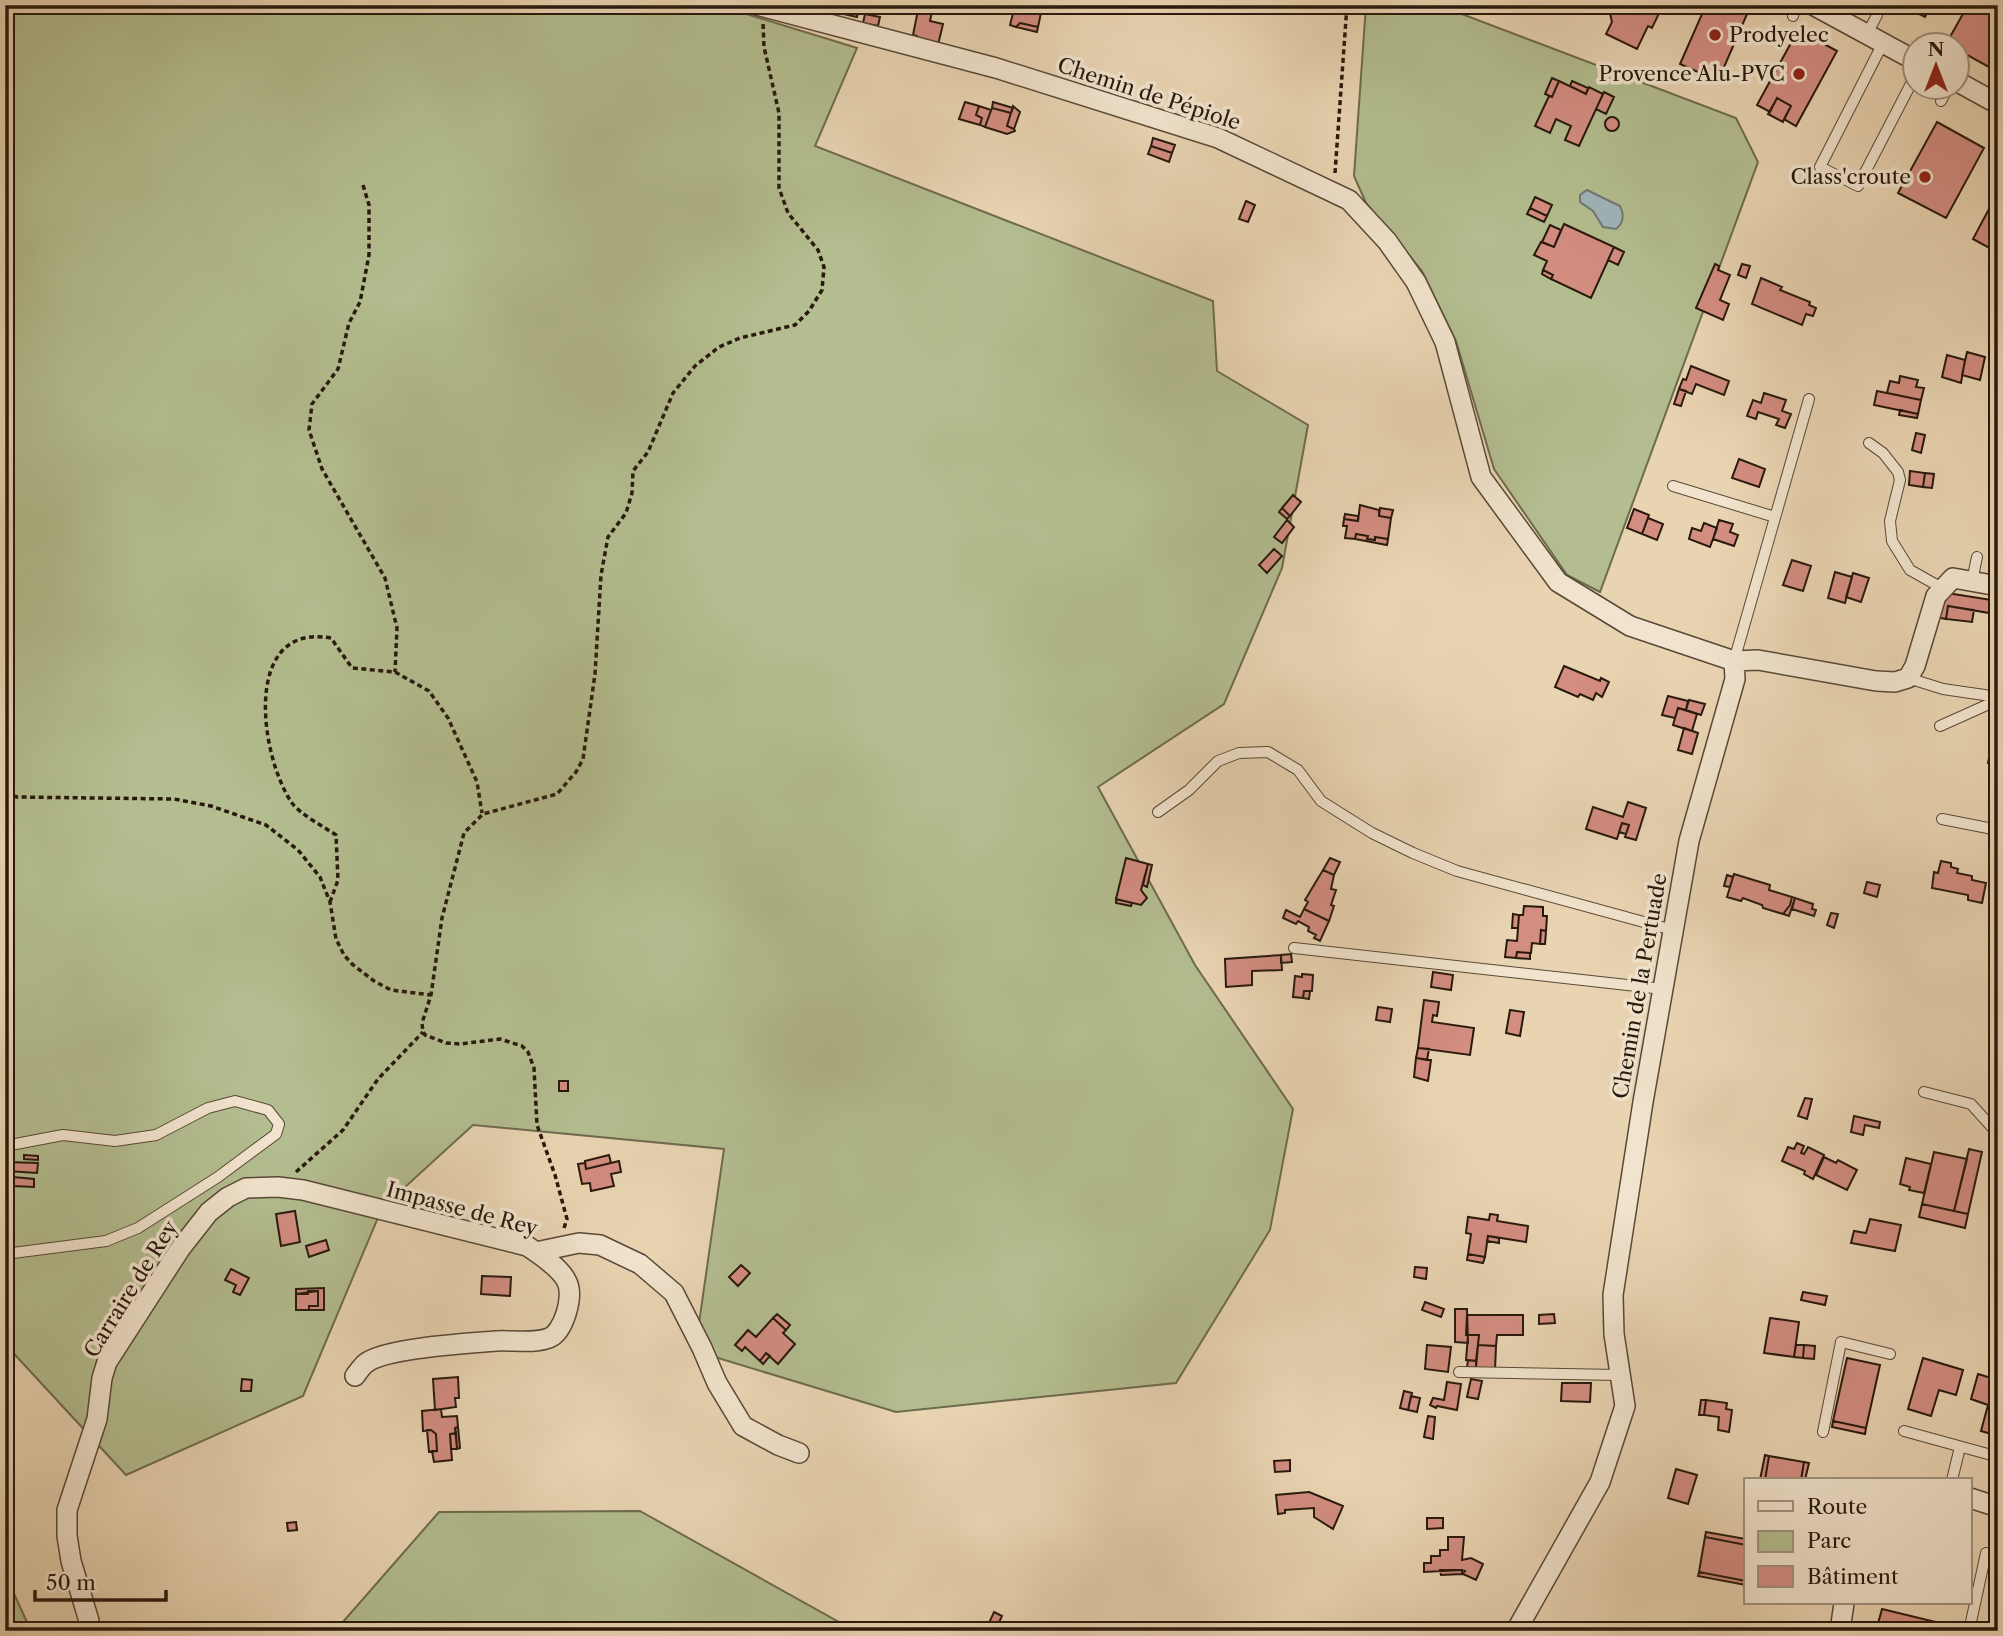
<svg xmlns="http://www.w3.org/2000/svg" width="2003" height="1636" viewBox="0 0 2003 1636" font-family="'Libre Caslon Text',serif">
<style>
.green{fill:#b3bd8f;stroke:#6e6b4e;stroke-width:2}
.water{fill:#9fb5b9;stroke:#6f7774;stroke-width:2}
.building{fill:#d38d81;stroke:#28190d;stroke-width:2}
.lines{fill:none;stroke-linecap:round;stroke-linejoin:round}
.lane-casing{stroke:#584836;stroke-width:12}
.street-casing{stroke:#584836;stroke-width:22}
.path{stroke:#28190d;stroke-width:3.5;stroke-dasharray:5 3.5;stroke-linecap:butt}
.lane{stroke:#f1e3cd;stroke-width:10}
.street{stroke:#f1e3cd;stroke-width:19}
.poi-dot{fill:#8f2418;stroke:#f1e3cd;stroke-width:2.5}
.labels{text-anchor:middle;stroke-width:7;stroke-linejoin:round;paint-order:stroke}
.poi-label{font-size:21px;fill:#28190d;stroke:#f1e3cd;text-anchor:end}
.street-label{font-size:21px;fill:#28190d;stroke:#f1e3cd}
</style>
<rect width="100%" height="100%" fill="#e9d4b2"/>
<filter id="stains"><feTurbulence type="fractalNoise" baseFrequency=".00286" numOctaves="4"/><feColorMatrix values="0 0 0 0 .2 0 0 0 0 .09 0 0 0 0 .02 0 0 0 .5 -.17"/></filter>
<radialGradient id="worn" r=".72"><stop offset=".6" stop-color="#630" stop-opacity="0"/><stop offset="1" stop-color="#630" stop-opacity=".3"/></radialGradient>
<path class="green" d="M5,5H717L857,48L815,146L1213,301L1217,371L1308,425L1282,568L1224,704L1098,787L1195,965L1293,1109L1270,1230L1176,1383L896,1412L695,1351L724,1149L473,1125L382,1208L303,1396L126,1475L5,1344Z
M1366,5H1438L1736,118L1758,162L1600,592L1567,575L1494,469L1456,341L1422,271L1366,203L1354,176Z
M640,1511L855,1631H335L439,1512Z
M5,1574L31,1631H5Z"/>
<path class="water" d="M1587,190L1620,206C1624,214 1624,223 1616,229L1603,227L1593,211L1580,202V195Z"/>
<path class="building" d="M827,5H860L857,17L826,10Z
M919,5L933,7L930,21L943,24L938,45L916,40L917,36L913,35Z
M1015,5L1042,8L1038,27L1020,23L1016,27L1010,25Z
M1608,5H1663L1652,28L1648,26L1637,49L1606,34L1612,22Z
M1706,5H1751L1718,81L1680,64Z
M1901,5H1931L1925,17Z
M1968,5H1998V72L1958,50V46L1946,44Z
M865,14L880,17L878,26L863,23Z
M1020,23L1038,27L1037,32L1016,27Z
M1798,30L1837,51L1796,126L1784,119L1791,106L1777,98L1770,112L1757,105Z
M1552,78L1559,81L1552,97L1545,94Z
M1559,81L1586,94L1589,87L1603,94L1579,146L1565,140L1571,126L1556,119L1550,133L1535,126L1549,96L1552,97Z
M1572,81L1588,88L1586,94L1570,86Z
M1604,92L1614,97L1606,114L1596,109Z
M1777,98L1791,106L1783,122L1768,114Z
M965,102L979,106L976,115L982,118L980,125L959,119Z
M993,102L1013,108L1011,113L992,108Z
M979,106L991,110L985,127L980,125L982,118L976,115Z
M1013,106L1020,112L1014,129L1007,126Z
M992,108L1011,113L1007,126L1014,129L1015,131L1007,134L985,127Z
M1605 124a7 7 0 1 1 14 0a7 7 0 1 1-14 0Z
M1937,122L1984,148L1946,218L1898,193Z
M1153,138L1175,145L1172,153L1151,146Z
M1151,146L1172,153L1169,162L1148,154Z
M1998,192V241L1993,250L1973,239Z
M1535,197L1552,205L1547,216L1530,208Z
M1246,201L1255,205L1248,222L1239,219Z
M1530,208L1547,216L1544,222L1527,214Z
M1564,224L1614,247L1591,298L1551,279L1553,275L1543,270L1547,261L1534,255L1541,242L1554,247Z
M1550,225L1561,230L1554,247L1542,242Z
M1614,247L1624,252L1618,265L1608,260Z
M1715,264L1719,266L1718,270L1730,275L1720,300L1729,304L1723,320L1696,308Z
M1742,264L1750,266L1746,278L1738,275Z
M1543,270L1553,275L1551,279L1542,274Z
M1761,278L1782,287L1780,290L1810,302L1809,305L1816,308L1813,316L1806,314L1802,325L1752,304Z
M1967,352L1985,357L1980,380L1962,375Z
M1947,355L1965,360L1961,383L1942,377Z
M1691,366L1729,381L1724,395L1696,384L1692,394L1679,389L1683,379L1686,380Z
M1900,376L1918,380L1916,387L1924,388L1921,400L1887,393L1890,381L1899,383Z
M1679,389L1686,391L1681,406L1674,404Z
M1877,391L1921,400L1918,414L1874,405Z
M1764,393L1786,400L1782,411L1791,414L1785,428L1776,425L1779,419L1758,412L1756,419L1747,416L1753,400L1761,403Z
M1900,410L1918,414L1917,418L1899,415Z
M1916,433L1925,435L1921,453L1912,450Z
M1739,459L1765,469L1759,487L1732,478Z
M1910,471L1925,473L1923,487L1909,485Z
M1925,473L1934,474L1932,488L1923,487Z
M1293,495L1301,502L1290,516L1282,508Z
M1360,505L1379,510V516L1391,518L1388,539L1375,537V540L1367,539L1368,536L1356,534L1355,539L1345,538L1347,526H1343L1344,519L1358,521Z
M1282,508L1290,516L1287,519L1279,512Z
M1380,508L1393,510L1391,518L1379,516Z
M1634,509L1649,515L1642,534L1627,528Z
M1345,514L1358,516V521L1344,519Z
M1998,517V554H1994Z
M1648,518L1663,524L1657,540L1642,534Z
M1287,520L1294,527L1282,543L1274,537Z
M1719,520L1733,524L1730,532L1738,535L1734,546L1713,539Z
M1704,523L1717,528L1710,547L1689,539L1692,528L1701,531Z
M1356,534L1368,536L1367,539L1375,540V537L1388,539L1387,545L1355,539Z
M1274,549L1282,556L1267,573L1259,565Z
M1792,560L1811,566L1803,591L1783,585Z
M1835,572L1852,577L1845,603L1828,598Z
M1853,573L1869,578L1861,602L1846,597Z
M1947,593L1998,601L1995,614L1948,606L1946,619L1936,617Z
M1948,606L1974,610L1972,622L1946,619Z
M1564,666L1600,681L1601,678L1609,682L1602,697L1596,693L1593,700L1580,694L1578,697L1555,687Z
M1668,696L1688,701L1686,710L1678,708L1675,718L1662,715Z
M1689,700L1705,704L1701,715L1686,710Z
M1678,708L1697,714L1692,731L1673,725Z
M1996,724L1998,725V765L1988,763Z
M1684,728L1698,733L1692,754L1678,750Z
M1628,802L1646,808L1636,840L1625,837L1629,825L1622,823L1617,839L1586,829L1593,807L1623,817Z
M1622,823L1629,825L1626,834L1619,832Z
M1126,858L1148,864L1141,890L1147,898L1141,905L1116,899Z
M1330,858L1340,862L1334,875L1323,870Z
M1941,861L1951,863V867L1958,869L1957,873L1972,876V880L1986,883L1982,903L1968,900V895L1932,888L1934,872L1938,873Z
M1148,864L1152,865L1147,887L1143,885Z
M1323,870L1334,875L1331,889L1336,890L1331,905L1334,906L1329,921L1304,909L1308,902L1305,900Z
M1734,874L1770,885L1769,890L1792,897L1790,905L1783,914L1763,908L1762,905L1743,898L1741,901L1727,897Z
M1727,875L1733,877L1730,887L1724,886Z
M1867,882L1880,885L1877,897L1864,893Z
M1792,897L1795,898L1789,916L1783,914L1790,905Z
M1795,898L1813,904L1812,909L1816,910L1814,916L1792,909Z
M1116,899L1132,903L1131,906L1116,903Z
M1524,906L1543,907V916H1547L1546,931L1541,930L1540,944L1532,943L1531,953L1517,952L1516,958L1505,957L1507,940L1517,941L1519,915H1523Z
M1304,909L1329,921L1320,941L1314,938L1316,935L1308,931L1309,927L1298,921L1296,924L1283,918L1286,910L1300,917Z
M1831,913L1838,914L1834,928L1827,925Z
M1513,914L1519,915L1518,928H1512Z
M1541,930L1546,931L1545,944H1540Z
M1517,952L1530,953V959L1516,958Z
M1291,954L1292,962L1281,963V955Z
M1281,955L1282,970L1252,971V985L1226,987L1225,959Z
M1433,972L1453,975L1451,990L1431,987Z
M1302,974L1313,975L1312,991H1304L1303,998L1293,997L1295,976L1302,977Z
M1304,991H1310L1309,999L1303,998Z
M1424,1000L1439,1002L1437,1016L1433,1015L1432,1022L1474,1028L1470,1055L1418,1048Z
M1378,1007L1392,1009L1390,1022L1376,1020Z
M1510,1010L1524,1012L1520,1036L1506,1033Z
M1418,1048L1429,1049L1427,1060L1416,1058Z
M1416,1058L1431,1060L1428,1081L1414,1077Z
M559,1081H568V1091H559Z
M1805,1098L1812,1099L1807,1119L1798,1116Z
M1854,1116L1880,1122L1879,1128L1865,1125L1863,1135L1851,1132Z
M1797,1143L1804,1146L1801,1153L1804,1154L1808,1147L1824,1155L1813,1179L1804,1174L1805,1171L1782,1161L1788,1147L1794,1149Z
M1969,1149L1982,1152L1968,1214L1954,1211Z
M1934,1152L1967,1159L1954,1211L1922,1204Z
M24,1155L38,1156V1160L24,1159Z
M609,1155L611,1163L586,1169L585,1161Z
M1824,1157L1836,1163L1838,1160L1857,1170L1847,1190L1816,1175Z
M1906,1158L1931,1164L1924,1193L1909,1190L1910,1187L1900,1184Z
M619,1161L621,1172L611,1174L614,1186L591,1191L590,1183L582,1184L578,1164L585,1163L586,1169Z
M7,1162L38,1163L37,1173L7,1171Z
M13,1177L34,1179V1187L13,1186Z
M1922,1204L1968,1214L1965,1228L1919,1217Z
M295,1211L300,1242L281,1246L276,1214Z
M1490,1214L1498,1215L1497,1221L1528,1226L1526,1242L1488,1236L1485,1257L1468,1254L1471,1234L1466,1233L1468,1217L1489,1220Z
M1870,1219L1901,1225L1895,1251L1851,1243L1854,1231L1866,1233Z
M1488,1236L1499,1238V1243L1487,1241Z
M326,1240L329,1250L309,1257L306,1246Z
M1468,1254L1485,1257L1483,1263L1467,1260Z
M741,1265L750,1273L738,1286L729,1277Z
M1415,1267L1427,1268L1426,1279L1414,1277Z
M231,1269L249,1278L240,1295L233,1292L236,1285L225,1280Z
M482,1276L511,1277L510,1296L481,1294Z
M324,1288V1310H309V1306H318V1291L296,1294V1289Z
M308,1291H318V1306H309V1310H296V1294H308Z
M1803,1292L1827,1296L1825,1305L1801,1300Z
M1425,1302L1444,1309L1441,1317L1422,1310Z
M1455,1309H1467L1468,1343L1455,1342Z
M777,1314L790,1325L786,1330L773,1318Z
M1554,1314L1555,1323L1539,1324V1315Z
M1467,1315H1523V1335H1497L1496,1346L1478,1345L1479,1335H1466Z
M773,1318L786,1330L783,1333L795,1344L778,1364L766,1353L760,1361L745,1347L742,1351L735,1345L748,1330L756,1337Z
M1770,1318L1799,1322L1794,1357L1764,1353Z
M1468,1335H1479L1476,1361L1466,1360Z
M1427,1345L1451,1347L1448,1372L1425,1369Z
M1478,1345L1496,1346L1495,1370L1476,1368Z
M1796,1345H1804L1803,1358L1794,1357Z
M1804,1345L1815,1346L1814,1359L1803,1358Z
M766,1353L770,1356L763,1364L760,1361Z
M1847,1358L1880,1365L1866,1428L1833,1421Z
M1923,1358L1963,1370L1956,1395L1939,1390L1931,1416L1908,1409Z
M1468,1360L1476,1361V1368L1467,1367Z
M1978,1374L1998,1380V1436L1981,1431L1988,1405L1971,1399Z
M458,1377L459,1398H455L456,1407L435,1410L433,1379Z
M242,1379L252,1380L251,1391H241Z
M1471,1379L1482,1381L1478,1399L1467,1397Z
M1447,1382L1461,1384L1457,1410L1437,1406L1436,1408L1430,1405L1433,1398L1444,1400Z
M1562,1383H1591L1590,1402L1561,1401Z
M1404,1391L1412,1393L1408,1410L1400,1408Z
M1411,1396L1420,1398L1417,1412L1408,1410Z
M1701,1400H1706L1704,1415H1699Z
M1706,1400L1727,1403L1726,1409L1732,1410L1729,1432L1718,1430L1719,1417L1704,1415Z
M441,1409L442,1417L457,1416L458,1427L455,1428L456,1433L450,1434L452,1460L434,1462L432,1451H437L436,1434L431,1430L423,1431L422,1411Z
M1428,1416L1435,1417L1433,1439L1424,1437Z
M1833,1421L1866,1428L1865,1434L1832,1427Z
M458,1427L460,1448L457,1449L455,1428Z
M427,1430H431L436,1434L437,1451L429,1452Z
M456,1433L457,1449H451L450,1434Z
M1765,1455L1769,1456L1765,1480H1760Z
M1769,1456L1804,1462L1801,1480H1765Z
M1290,1460V1471L1275,1472L1274,1461Z
M1804,1462L1809,1463L1805,1480H1801Z
M1676,1469L1697,1475L1688,1504L1668,1498Z
M1309,1492L1343,1506L1333,1529L1314,1517V1508L1285,1510V1513L1278,1514L1276,1495Z
M1427,1518H1443V1528L1427,1529Z
M296,1522L297,1530L288,1531L287,1523Z
M1706,1532L1746,1539V1545L1705,1537Z
M1448,1537H1464L1462,1560L1471,1558L1483,1564L1476,1580L1463,1574L1465,1571L1462,1570L1424,1572V1563H1431V1556H1440V1550H1448Z
M1705,1537L1746,1545V1581L1699,1572Z
M1440,1570H1462V1574L1441,1575Z
M1699,1572L1746,1581V1585L1698,1576Z
M1882,1609L1948,1625L1947,1631H1876Z
M994,1612L1002,1616L996,1629L988,1625Z
M258,1623L274,1627V1631H255V1624Z
M959,1624L971,1625V1631H918L919,1626L959,1628Z"/>
<g class="lines">
<g class="lane-casing">
<path id="lane" d="M1793,16L1796,5
M1867,34L1877,15
M1883,43L1820,167L1858,186L1916,74
M1941,101L1948,88
M1869,443L1883,453L1898,472L1900,480L1890,521L1892,541L1910,570L1942,588
M1673,486L1775,517
M1972,581L1977,557
M1734,661L1809,399
M1908,678L1943,689L1998,697
M1940,726L1998,700
M1158,812L1189,790L1218,761L1239,753L1268,752L1298,770L1321,801L1372,833L1413,853L1457,871L1673,930
M1942,819L1998,830
M1294,948L1663,989
M1924,1092L1971,1104L1998,1134
M5,1146L63,1135L115,1141L156,1135L208,1108L235,1101L268,1110L279,1124L276,1134L218,1177L138,1228L106,1241L5,1254
M1459,1372L1619,1375
M1904,1431L1995,1456
M1823,1432L1841,1342L1890,1354
M1952,1480L1960,1447
M1969,1631L1986,1553L1998,1556"/>
</g>
<g class="street-casing">
<path id="street" d="M757,5L996,68L1218,138L1349,200L1387,241L1416,282L1445,342L1481,477L1558,582L1630,626L1734,661L1758,660L1876,681L1895,682L1908,678L1915,666L1936,596L1953,578L1998,586
M1813,5L1916,61
M1958,82L1998,104
M536,1252L579,1243L600,1245L640,1264L674,1293L702,1348L717,1383L743,1426L778,1445L799,1453
M1970,1498L1998,1507
M87,1631L89,1621L71,1561L67,1536V1510L97,1419L102,1378L107,1362L180,1249L209,1212L228,1197L246,1188L278,1187L303,1190L527,1246C539,1254 561,1268 567,1282C574,1296 564,1332 549,1338C533,1344 513,1340 496,1341C469,1343 385,1348 366,1363C362,1366 358,1372 355,1376
M1516,1631L1600,1482L1625,1406L1614,1334L1613,1295L1643,1102L1689,841L1735,679L1734,661
M1840,1631L1844,1603"/>
</g>
<path class="path" d="M1335,173L1347,5
M363,185L369,205V255L360,302L349,323L338,369L312,404L309,430L322,469L385,578L397,628L395,672
M5,794L17,797L174,799L211,806L266,825L298,850L320,877L330,902L336,939L344,955L352,964L374,981L391,990L431,995
M330,902L338,880L336,835C324,827 300,814 292,803C260,757 241,622 331,638L352,668L395,672L429,691L448,718L477,782L482,813
M296,1172L343,1130L378,1079L423,1032
M564,1228L567,1219L555,1175L537,1125L534,1068L528,1052L522,1046L500,1039L460,1044L446,1043L425,1035L423,1032L422,1023L431,995L442,918L464,833L483,814L557,794L576,772L583,759L595,674L601,575L608,537L626,513L632,493L633,471L648,452L673,393L695,366L719,347L740,338L795,325L809,311L822,290L824,267L818,250L788,213L779,188V113L764,47L763,23"/>
<use href="#lane" class="lane"/>
<use href="#street" class="street"/>
</g>
<g class="poi-dot">
<circle cx="1715" cy="35" r="7"/>
<circle cx="1799" cy="74" r="7"/>
<circle cx="1925" cy="177" r="7"/>
</g>
<g class="labels">
<g class="poi-label">
<text x="1729" y="42" text-anchor="start">Prodyelec</text>
<text x="1785" y="81">Provence Alu-PVC</text>
<text x="1911" y="184">Class'croute</text>
</g>
<g class="street-label">
<text transform="translate(1149 94) rotate(18)" y="7">Chemin de Pépiole</text>
<text transform="translate(1640 986) rotate(-80)" y="7">Chemin de la Pertuade</text>
<text transform="translate(462 1209) rotate(15)" y="7">Impasse de Rey</text>
<text transform="translate(131 1289) rotate(-58)" y="7">Carraire de Rey</text>
</g>
</g>
<rect width="2003" height="1636" fill="none" stroke="#e9d4b2" stroke-width="28"/>
<rect x="7" y="7" width="1989" height="1622" fill="none" stroke="#28190d" stroke-width="3.5"/>
<rect x="14" y="14" width="1975" height="1608" fill="none" stroke="#28190d" stroke-width="2"/>
<rect x="1744" y="1478" width="228" height="126" fill="#f1e3cd" stroke="#a19280" stroke-width="2"/>
<rect x="1758" y="1501" width="35" height="10" fill="#f1e3cd" stroke="#a19280" stroke-width="2"/>
<text x="1807" y="1514" font-size="21" fill="#28190d">Route</text>
<rect x="1758" y="1531" width="35" height="21" fill="#b3bd8f" stroke="#a19280" stroke-width="2"/>
<text x="1807" y="1548" font-size="21" fill="#28190d">Parc</text>
<rect x="1758" y="1566" width="35" height="21" fill="#d38d81" stroke="#a19280" stroke-width="2"/>
<text x="1807" y="1584" font-size="21" fill="#28190d">Bâtiment</text>
<g transform="translate(1936 66)"><circle r="33" fill="#f1e3cd" stroke="#a19280" stroke-width="2"/>
<path d="M0-5L12 26L0 18L-12 26Z" fill="#8f2418"/>
<text y="-10" font-size="19" font-weight="bold" text-anchor="middle" fill="#28190d">N</text>
</g>
<path d="M35 1590v10h131v-10" fill="none" stroke="#28190d" stroke-width="3.5"/>
<text x="46" y="1590" font-size="21" fill="#28190d" stroke="#f1e3cd" stroke-width="5" paint-order="stroke">50 m</text>
<rect width="100%" height="100%" filter="url(#stains)"/>
<rect width="100%" height="100%" fill="url(#worn)"/>
</svg>
